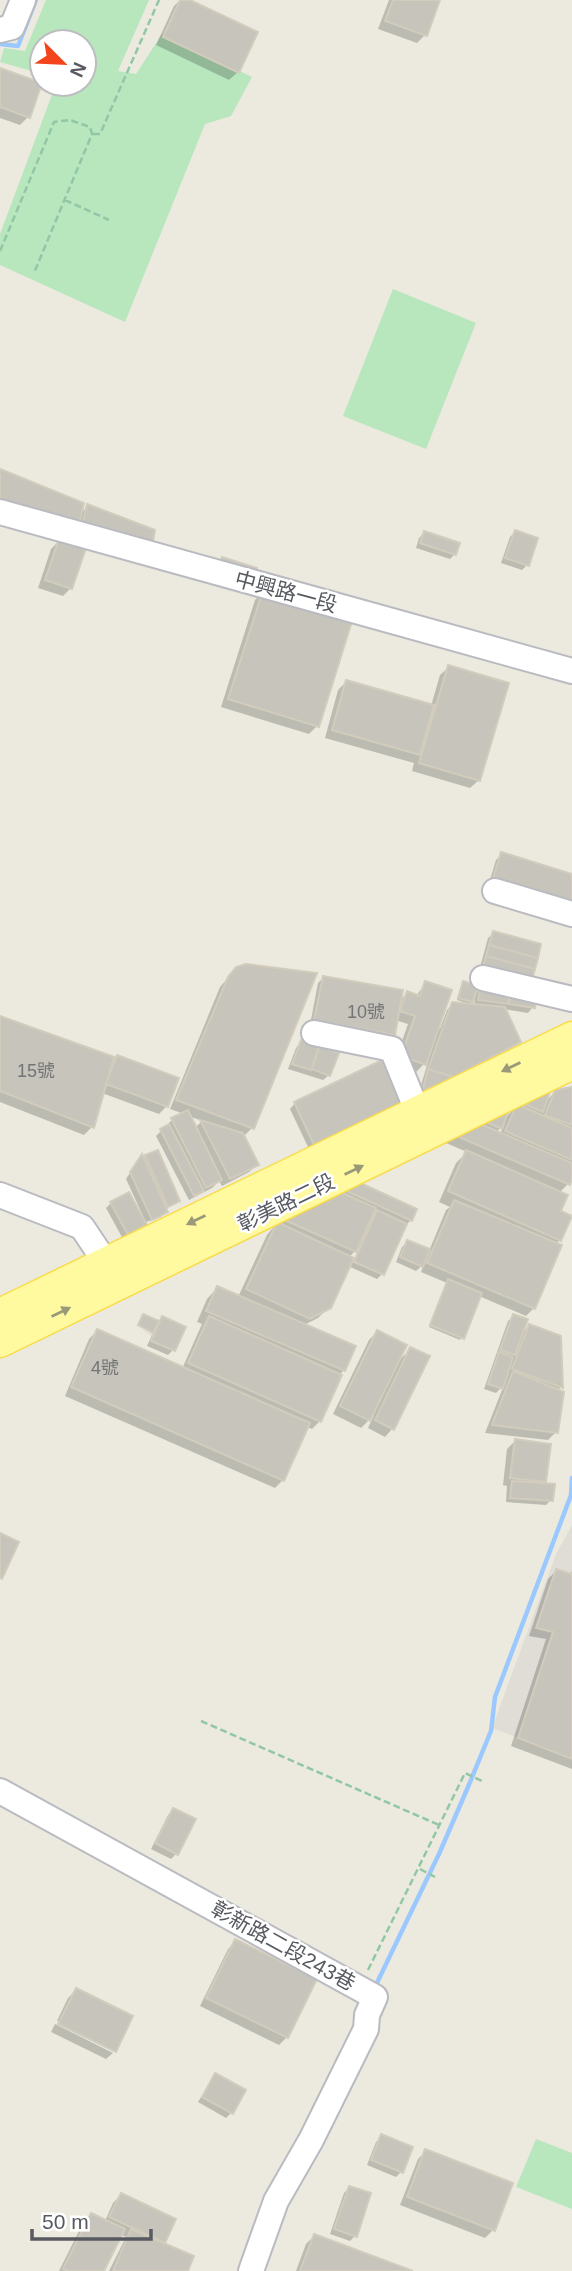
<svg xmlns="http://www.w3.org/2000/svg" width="572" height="2271" viewBox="0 0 572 2271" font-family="Arial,'Noto Sans TC',sans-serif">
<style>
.industrial{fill:#dfddd6}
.green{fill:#b8e6bd}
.shadow{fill:#0003;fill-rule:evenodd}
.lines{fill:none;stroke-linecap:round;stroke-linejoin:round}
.stream{stroke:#9bc9ff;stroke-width:4.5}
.building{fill:#c7c4bb;stroke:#d1ccbc;stroke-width:2}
.minor-casing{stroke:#b9bbc1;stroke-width:28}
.major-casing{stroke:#fadb49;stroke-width:33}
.path{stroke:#91c7a6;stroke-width:2.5;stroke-dasharray:7 3.5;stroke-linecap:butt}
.minor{stroke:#fff;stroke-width:24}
.major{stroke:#fffaa0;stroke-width:30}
.oneway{fill:#9a9a7a}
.labels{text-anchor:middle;stroke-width:5;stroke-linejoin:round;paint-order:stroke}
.number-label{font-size:18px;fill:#737477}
.street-label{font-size:21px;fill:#575a60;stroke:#fff}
</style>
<rect width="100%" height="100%" fill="#eceade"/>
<path class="industrial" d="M572,1525V1758L492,1728L556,1554Z"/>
<path class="green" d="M46,0H149L118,71L136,74L162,34L252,77L231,116L205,124L125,322L0,265V234L56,84H84V42H42V74L0,62L4,48L25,51Z
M393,289L476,323L426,449L343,416Z
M536,2139L572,2153V2209L516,2187Z"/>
<path class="shadow" d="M180,0H186L238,72L229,80L156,45L174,6Z
M389,0H438L425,35L417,43L378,29Z
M0,71L28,117L20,125L0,118Z
M0,471L80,514L88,506L153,531L67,535Z
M515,532L527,565L522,570L501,563L510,537Z
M424,533L455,554L450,559L416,548L419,538Z
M59,541L71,588L63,596L38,588L51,549Z
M263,592L317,726L309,734L221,707L255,600Z
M449,667L479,780L470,788L412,771L414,763L325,738L338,690L346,682L431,706L440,675Z
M502,854L572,876L487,890L496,860Z
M494,933L539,946L478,975L488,938Z
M228,978L252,1128L243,1137L257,1164L249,1172L222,1186L219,1181L212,1188L189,1200L156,1136L173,1119L184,1114L170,1109L220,987ZM189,1116L202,1121L195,1128Z
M323,978L399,1002L407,993L416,996L426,983L437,1027L440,1029L447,1010L452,1004L474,1006L475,998L470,1004L457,1000L463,983L473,996L481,988L535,997L533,1007L528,1013L504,1009L519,1042L513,1047L418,1095L429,1059L416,1072L394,1064L408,1024L395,1020L393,1034L388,1039L310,1025L318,983Z
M0,1018L110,1064L118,1057L167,1106L159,1114L102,1093L92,1127L84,1135L0,1102Z
M301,1042L337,1054L329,1075L323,1080L288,1069L296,1048Z
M572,1089V1175L568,1184L559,1193L560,1240L555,1244L534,1308L526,1316L479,1296L460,1340L429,1327L447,1283L421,1272L424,1264L416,1271L396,1262L402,1247L408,1242L429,1251L446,1210L450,1207L439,1202L456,1163L467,1152L446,1143L453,1136L482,1121L503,1120L517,1106L520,1108L548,1093L544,1103L556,1091ZM505,1124L500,1134L496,1132Z
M295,1103L397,1107L309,1149L290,1109Z
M146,1156L178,1201L165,1209L166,1212L161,1217L146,1222L139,1229L123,1239L106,1208L111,1203L141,1218L143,1216L126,1179L137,1162Z
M356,1183L411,1220L406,1225L382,1274L377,1279L348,1266L329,1307L318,1318L304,1325L344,1370L339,1375L320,1421L312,1429L307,1427L283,1480L275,1488L65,1396L89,1339L97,1331L182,1369L202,1324L197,1322L207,1299L217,1288L238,1297L267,1235L276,1224ZM373,1210L378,1212L368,1222ZM360,1246L354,1260L349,1257Z
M514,1316L521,1334L529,1326L561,1387L557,1391L556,1432L548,1440L485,1433L504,1385L496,1393L484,1389L508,1321Z
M162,1318L173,1350L168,1355L147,1346L152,1335L137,1328L153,1335V1331Z
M377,1332L397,1362L411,1349L393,1428L385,1437L368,1428L374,1415L361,1428L333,1414L369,1340Z
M515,1441L544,1481L541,1485L551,1500L546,1505L506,1502L507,1486L503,1485L507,1449Z
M556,1571L570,1576L572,1571V1769L511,1746L546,1639L529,1636L548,1579Z
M173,1810L176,1854L171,1859L151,1849L168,1815Z
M236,1941L287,2037L279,2045L200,2006L228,1949Z
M76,1990L131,2017L114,2052V2049L57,2021L68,1998Z
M55,2024L113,2053L106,2059L51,2032Z
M215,2075L231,2113L226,2118L198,2102Z
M382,2137L401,2172L396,2177L367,2165L376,2142Z
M426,2151L493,2230L485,2238L400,2205L418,2159Z
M349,2188L355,2236L350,2241L330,2234L344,2193Z
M121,2195L174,2219L162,2245L186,2271H109L126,2237L120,2234L102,2271H59L83,2223L91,2215L105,2221L113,2203Z
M314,2236L408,2271H296L306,2244Z"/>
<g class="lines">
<path class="stream" d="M0,44L18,46L36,0
M374,1989L439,1854L468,1787L491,1731L495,1697L571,1495L572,1478"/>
</g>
<path class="building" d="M180,0H190L258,32L239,73L163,37Z
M393,0H440L427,36L385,21Z
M0,68L42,83L30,118L0,107Z
M0,469L84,503L79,525L0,502Z
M87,504L155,530L152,547L82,526Z
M515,530L538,538L529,566L505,558Z
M424,531L460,543L456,555L420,543Z
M59,539L86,548L72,589L45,580Z
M222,557L257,568L254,577L219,566Z
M263,590L353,618L319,727L228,699Z
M448,665L509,683L480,781L419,763Z
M346,680L434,705L420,755L332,730Z
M501,852L572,874V909L491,885Z
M493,931L541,944L538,958L489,945Z
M489,945L538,958L535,969L486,956Z
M486,956L535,969L531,983L482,970Z
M246,964L317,973L254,1129L176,1100L228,977L236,967Z
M323,976L403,990L395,1035L314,1020Z
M425,981L452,990L426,1065L401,1056L415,1016L400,1011L407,991L420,996Z
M463,981L478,986L473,1002L458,998Z
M481,986L510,991L508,1004L478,1000Z
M511,992L537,996L535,1008L509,1004Z
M452,1002L505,1007L521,1042L454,1077L428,1069Z
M0,1016L114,1057L94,1128L0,1091Z
M301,1040L319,1047L311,1070L292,1064Z
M320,1046L339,1053L330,1076L312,1069Z
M117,1055L179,1078L168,1107L106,1084Z
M384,1059L404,1102L314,1145L294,1102Z
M428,1069L454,1077L422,1092Z
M572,1087V1125L545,1115L555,1090Z
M551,1089L543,1112L522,1103Z
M517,1104L572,1128V1160L505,1131Z
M510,1106L502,1129L481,1120Z
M188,1110L222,1180L206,1188L171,1118Z
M200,1120L243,1133L259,1165L230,1179Z
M478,1123L572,1163V1179L570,1185L452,1134Z
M169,1124L204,1191L194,1196L160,1129Z
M158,1150L180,1201L168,1207L145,1155Z
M466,1150L568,1195L561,1211L572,1216L561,1241L448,1191Z
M142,1154L168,1212L152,1220L130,1172Z
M356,1181L417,1209L412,1221L340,1188Z
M338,1191L376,1208L356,1252L280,1218Z
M129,1192L147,1225L128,1235L110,1202Z
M454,1200L562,1245L535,1309L427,1263Z
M377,1210L407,1224L384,1275L354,1262Z
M277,1222L354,1258L331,1308L310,1319L246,1289Z
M407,1240L430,1249L423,1267L400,1257Z
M448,1279L482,1293L464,1339L430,1325Z
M217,1286L356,1346L345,1371L206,1311Z
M143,1314L159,1321L153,1333L138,1325Z
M513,1314L528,1319L515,1355L500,1350Z
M162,1316L186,1327L175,1351L151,1341Z
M209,1316L342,1375L321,1422L188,1363Z
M529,1324L561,1336L563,1388L512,1369Z
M97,1329L310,1423L284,1481L71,1387Z
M377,1330L407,1345L370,1421L340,1406Z
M410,1347L430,1356L394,1430L375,1420Z
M499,1352L513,1357L503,1389L488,1384Z
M513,1371L564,1392L558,1433L492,1425Z
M515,1439L551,1444L546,1482L510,1478Z
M512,1481L555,1484L553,1501L510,1498Z
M0,1533L19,1542L2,1579L0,1578Z
M556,1569L572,1574V1759L518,1738L553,1632L536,1628Z
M173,1808L196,1819L178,1855L155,1843Z
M235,1939L317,1979L288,2038L206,1998Z
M76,1988L133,2016L116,2052L58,2024Z
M215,2073L246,2090L233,2114L202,2097Z
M381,2134L413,2147L403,2173L371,2160Z
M425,2149L513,2183L495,2231L407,2197Z
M349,2186L371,2193L357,2237L334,2229Z
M121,2193L176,2219L165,2243L109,2217Z
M91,2213L125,2229L104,2271H68L63,2269Z
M131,2229L194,2256L188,2271H113Z
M314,2234L413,2271H300Z"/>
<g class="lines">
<g class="minor-casing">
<path id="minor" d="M0,30L12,27L23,0
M0,512L572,671
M495,891L572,914
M483,978L572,999
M314,1033L392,1049L418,1113
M0,1195L82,1227L106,1263
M0,1791L375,1997L367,2015L366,2029L311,2140L276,2201L251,2271"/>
</g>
<g class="major-casing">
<path id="major" d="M0,1314L572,1037
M0,1342L572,1064"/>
</g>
<path class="path" d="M93,134H100L159,0
M65,200L109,220
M0,251L54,122L70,120L90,127L92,134L34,273
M201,1721L439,1825
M420,1869L435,1877
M368,1970L465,1773L482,1781"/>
<use href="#minor" class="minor"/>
<use href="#major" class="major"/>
</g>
<defs><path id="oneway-solid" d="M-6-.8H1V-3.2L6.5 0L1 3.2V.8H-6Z" transform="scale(1.75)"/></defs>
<g class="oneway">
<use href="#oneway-solid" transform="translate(511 1067) rotate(154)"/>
<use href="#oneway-solid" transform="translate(354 1170) rotate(-26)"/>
<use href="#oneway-solid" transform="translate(196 1220) rotate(154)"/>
<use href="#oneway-solid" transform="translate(61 1312) rotate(-26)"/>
</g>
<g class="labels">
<g class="number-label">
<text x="366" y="1018">10號</text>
<text x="36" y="1077">15號</text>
<text x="105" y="1374">4號</text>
</g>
<g class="street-label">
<text transform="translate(286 592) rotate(15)" y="7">中興路一段</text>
<text transform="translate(286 1203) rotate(-26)" y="7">彰美路二段</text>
<text transform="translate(283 1946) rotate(29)" y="7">彰新路二段243巷</text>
</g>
</g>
<g transform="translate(63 63) rotate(114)"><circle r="33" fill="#ffffff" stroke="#bcbdbf" stroke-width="2"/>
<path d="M0-5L12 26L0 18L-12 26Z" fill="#f4441c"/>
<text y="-10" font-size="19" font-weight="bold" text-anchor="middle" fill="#575a60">N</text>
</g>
<path d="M32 2229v10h119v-10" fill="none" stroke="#575a60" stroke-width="3.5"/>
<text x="42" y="2229" font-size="21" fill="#575a60" stroke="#ffffff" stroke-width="5" paint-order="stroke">50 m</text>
</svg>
